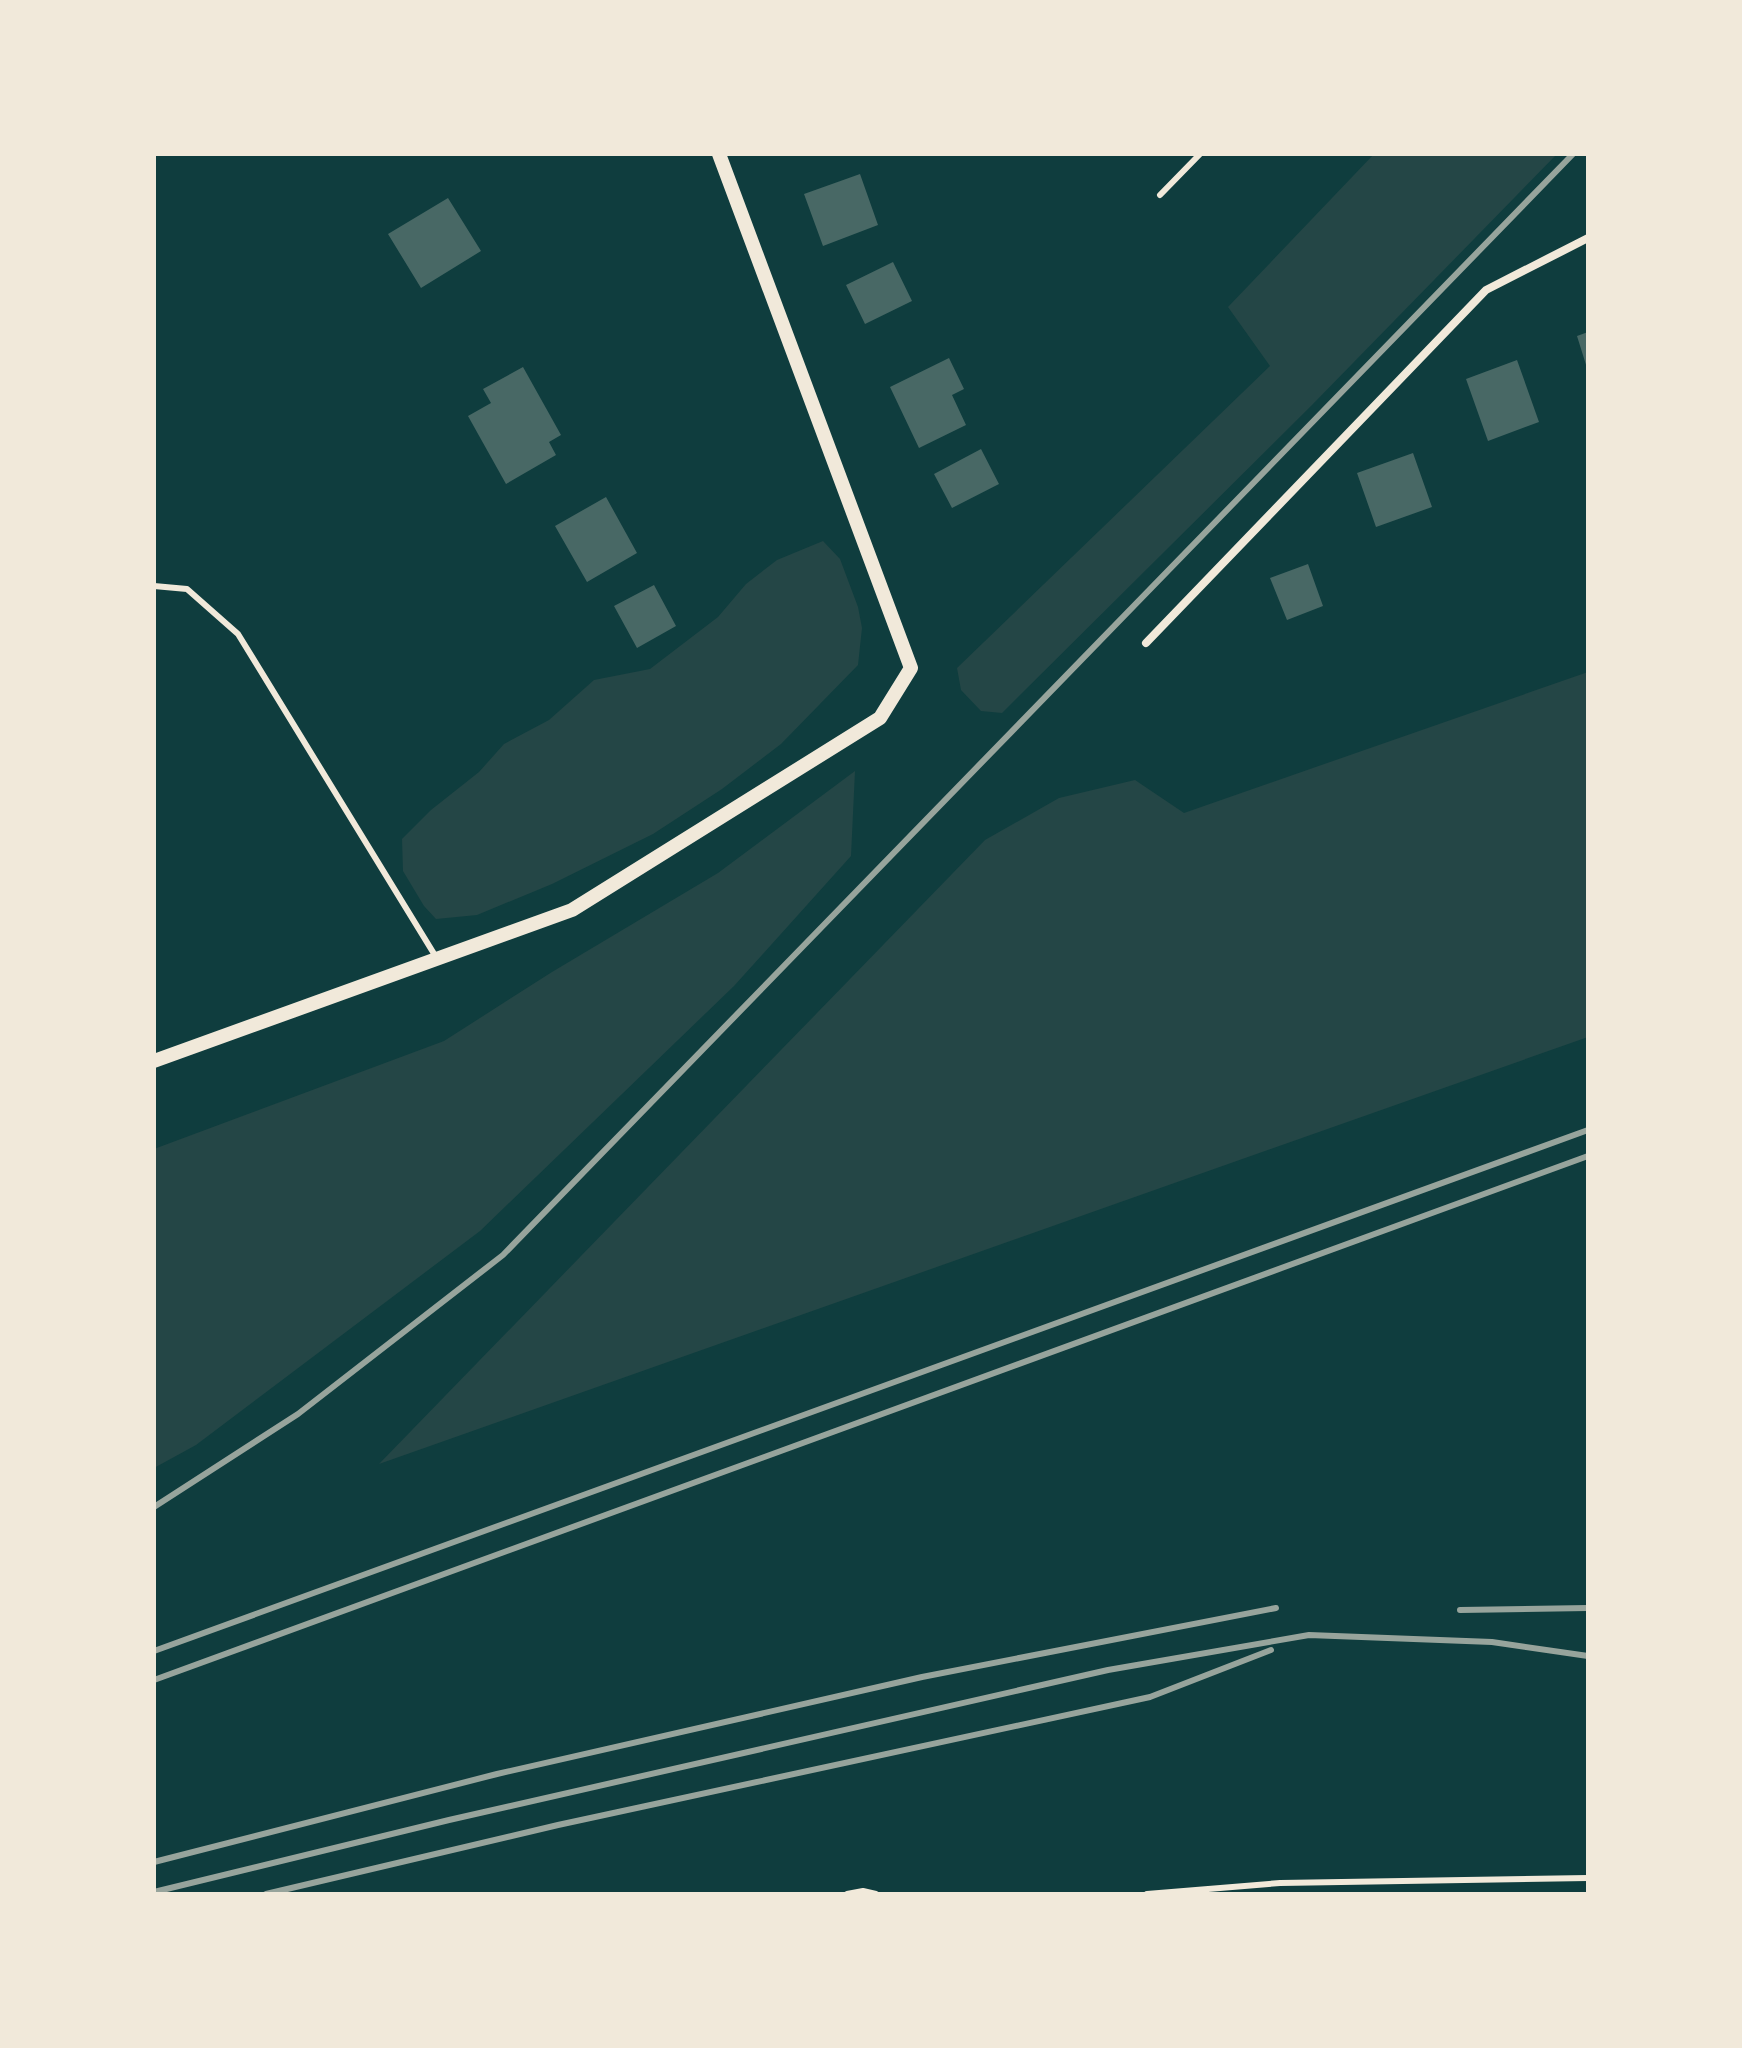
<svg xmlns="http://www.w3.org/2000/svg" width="1742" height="2048" viewBox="0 0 1742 2048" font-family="'DejaVu Sans',sans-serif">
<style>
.green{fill:#244646}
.building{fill:#486865}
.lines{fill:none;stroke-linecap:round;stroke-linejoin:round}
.service{stroke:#f1e9da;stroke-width:6}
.minor{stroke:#f1e9da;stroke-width:8}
.tertiary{stroke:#f1e9da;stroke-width:14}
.rail{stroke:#97a49c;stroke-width:6}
</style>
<rect width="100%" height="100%" fill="#0f3d3e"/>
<path class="green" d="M1374,154H1557L1312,405L1002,713L981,711L961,690L957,668L1270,366L1228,307Z
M823,541L840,559L858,607L862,628L858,665L781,744L722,789L653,834L552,884L477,915L436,919L424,906L403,871L402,839L431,810L479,772L504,744L549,720L594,680L650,669L718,617L746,584L777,560Z
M1588,672V1037L379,1464L985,840L1059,798L1135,780L1184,813Z
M855,771L851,856L734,986L480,1231L196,1445L154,1468V1149L444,1041L552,972L718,873Z"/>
<path class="building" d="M860,174L878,225L823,246L804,194Z
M448,198L481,251L421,288L388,234Z
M893,262L912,301L865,324L846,285Z
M1588,332V368H1587L1577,336Z
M949,358L964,389L952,395L966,425L919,448L890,387Z
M1517,360L1539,422L1488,441L1466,379Z
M523,367L561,435L549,442L556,455L506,484L468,416L491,403L483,389Z
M981,449L999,484L952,508L934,474Z
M1413,453L1432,507L1376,527L1357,473Z
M606,497L637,553L587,582L555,526Z
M1308,564L1323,606L1287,620L1270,578Z
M654,585L676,626L637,648L614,606Z"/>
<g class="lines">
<path class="service" d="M1160,195L1200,154
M154,586L187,589L238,634L436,957
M847,1894L863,1891L876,1894
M1147,1894L1280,1883L1588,1878"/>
<path class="minor" d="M1146,643L1486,290L1588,238"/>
<path class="tertiary" d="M154,1061L572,910L880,718L911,668L719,154"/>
<path class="rail" d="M154,1507L298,1414L503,1255L1573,154
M1460,1610L1588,1608
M154,1651L1588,1130
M154,1680L1588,1156
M154,1862L497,1774L922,1677L1276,1608
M154,1892L449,1820L1108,1670L1309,1635L1492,1642L1588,1656
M266,1894L558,1825L1150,1697L1271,1650"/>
</g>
<rect width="1742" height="2048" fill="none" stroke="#f1e9da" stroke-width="312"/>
</svg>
